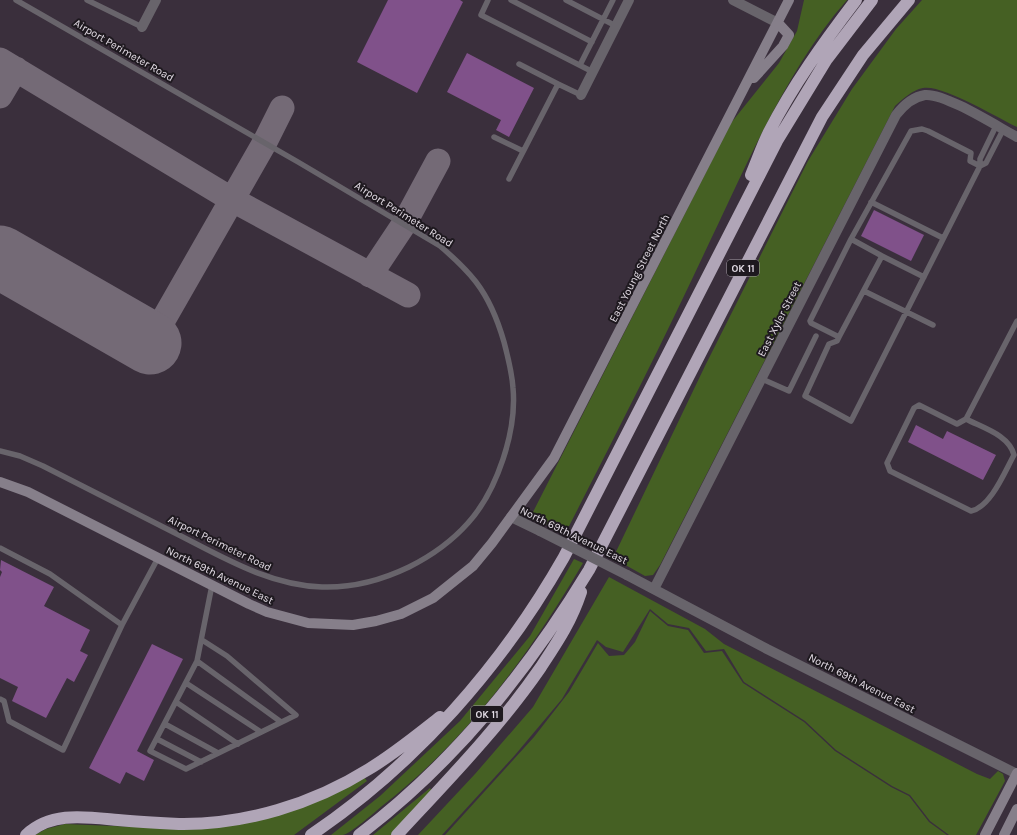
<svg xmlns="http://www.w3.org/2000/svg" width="1017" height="835" viewBox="0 0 1017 835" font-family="Karla,sans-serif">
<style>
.green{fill:#456023}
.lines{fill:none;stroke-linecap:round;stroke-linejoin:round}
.taxiway{stroke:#746a76;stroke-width:25}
.runway{stroke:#746a76;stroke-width:63}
.building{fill:#80518a}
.lane{stroke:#68646b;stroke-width:5.5}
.street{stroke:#68646b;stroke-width:10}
.secondary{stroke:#867f8a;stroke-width:10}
.highway{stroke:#b0a5b7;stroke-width:12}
.street-bridge{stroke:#68646b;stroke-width:10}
.labels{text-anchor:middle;stroke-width:4;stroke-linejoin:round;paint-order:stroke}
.shield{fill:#1e191f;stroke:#a7a1a9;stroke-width:1}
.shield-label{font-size:10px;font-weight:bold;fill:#e2dbe4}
.street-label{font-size:11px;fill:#e2dbe4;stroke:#1e191f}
</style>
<rect width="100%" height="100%" fill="#3a2f3c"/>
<path class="green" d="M804,0H847C786,69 743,173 703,256C659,350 612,442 565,534L534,518L533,512L731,123L779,63L797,31Z
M922,0H1017V127C998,118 942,84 923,88C912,90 903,99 895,106L660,565L653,575L645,576L613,558L705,366L808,161L852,89L896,29Z
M574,559L583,563C529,655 467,740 382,806C375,812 350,834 343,835C339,835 335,835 331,835L380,796L460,721L530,636Z
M609,577L705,629L724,644L977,774L990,779L998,771L1003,774L1005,781L976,835H949L930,821L910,795L892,786L836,750L805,721L744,682L724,649L706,651L689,628L668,624L650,609L623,652L606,647L597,640L562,699L515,755L442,835H418L475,774L533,707Z
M650,611L668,626L688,630L704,653L722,651L743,683L804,722L835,751L891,787L909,796L929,822L947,835H445L534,737L569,692L598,643L609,656L624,655L635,642Z
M364,777L367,781L294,835H35L46,829L65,824L160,828H212Z
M430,788L432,791L392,835H373Z"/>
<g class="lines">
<path class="taxiway" d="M0,60L231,199L408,295
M0,96L16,69
M370,275L404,224L438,161
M150,343L265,142L282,108"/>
<path class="runway" d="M0,257L150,343"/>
</g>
<path class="building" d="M388,0H460L463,2L417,93L357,62Z
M467,53L534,88L509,137L496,130L501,120L447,92Z
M874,210L924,235L911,261L861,236Z
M916,425L943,439L947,431L996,455L983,480L908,442Z
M1,560L54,587L44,606L90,630L80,651L88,655L74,682L67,678L46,718L12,701L18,687L0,678V577L2,572L0,570Z
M152,644L183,659L137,751L154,760L144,781L126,772L120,784L89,768Z"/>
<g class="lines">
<path class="lane" d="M87,0L142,27
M488,0L481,15L593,72
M511,0L592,42
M566,0L616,26
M580,65L613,0
M558,84L581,95
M996,126L980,159V166L986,163L1003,130
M494,137L523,151
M509,179L558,84L519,64
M871,202L943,238
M882,256L924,277
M864,291L933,325
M839,337L811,323L810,321L851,239L882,256L839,337L837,341L829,344L805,396L851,421L980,166L970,161L971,153L928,131L922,129L911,131L851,239
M762,379L789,391L816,336
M966,419C983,428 1009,435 1014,455C1005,471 991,507 971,511L890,471L887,463L914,408L919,405L957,424L966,419L1017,321
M0,451L20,456L43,466C86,488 130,510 173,532C221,556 267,585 322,587C352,588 382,580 409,567C431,556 452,541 468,523C497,491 517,431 513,388C512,373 508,357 504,342C498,321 489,299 476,282C465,268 453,257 440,246L298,162L16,0
M0,548L50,574L122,625L63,750L9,721L4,701L0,699
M122,625L158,558
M202,640L227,656L296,715L186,769L150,751L197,661L212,585
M197,661L281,722
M186,683L261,732
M176,702L238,744
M165,724L218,753
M157,739L201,762"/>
<path class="street" d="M733,0L778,23
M142,27L156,0
M581,95L629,0
M511,517L540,531
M627,575L767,649L1017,774
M654,589L896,115C903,106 912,97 925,95C945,93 998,127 1017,137"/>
<path class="secondary" d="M754,78L783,46L789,35L778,23
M0,482L28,492L249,604L267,612L308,623L353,625L376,621L401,614L433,598L473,566L492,543L554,458L789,0
M985,835L1017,773
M1004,835L1017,809"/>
<path class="highway" d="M751,175C757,161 762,146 769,132C793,85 824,42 856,0
M26,835C51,811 86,817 118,820C138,822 158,823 179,824C245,825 313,804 369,769C394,754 417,735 440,717
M311,835C416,764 502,666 564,557L777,141L827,59L872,0
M359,835C454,763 527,672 589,570L822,117L863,55L909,0
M397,835C447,781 499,728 541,667C558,641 571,622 581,592"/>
<path class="street-bridge" d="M540,531L627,575"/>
</g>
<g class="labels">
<g class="shield">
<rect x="727" y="260" width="32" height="16" rx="3"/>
<rect x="471" y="706" width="32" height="16" rx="3"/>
</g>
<g class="shield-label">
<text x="743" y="272">OK 11</text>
<text x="487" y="718">OK 11</text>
</g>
<g class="street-label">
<text transform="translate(124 50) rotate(30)" y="4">Airport Perimeter Road</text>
<text transform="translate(404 214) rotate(32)" y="4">Airport Perimeter Road</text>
<text transform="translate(639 268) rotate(-63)" y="4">East Young Street North</text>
<text transform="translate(779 319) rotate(-63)" y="4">East Xyler Street</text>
<text transform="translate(574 535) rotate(26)" y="4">North 69th Avenue East</text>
<text transform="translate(220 543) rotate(26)" y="4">Airport Perimeter Road</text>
<text transform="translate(220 575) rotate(26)" y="4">North 69th Avenue East</text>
<text transform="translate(862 683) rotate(27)" y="4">North 69th Avenue East</text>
</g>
</g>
</svg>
